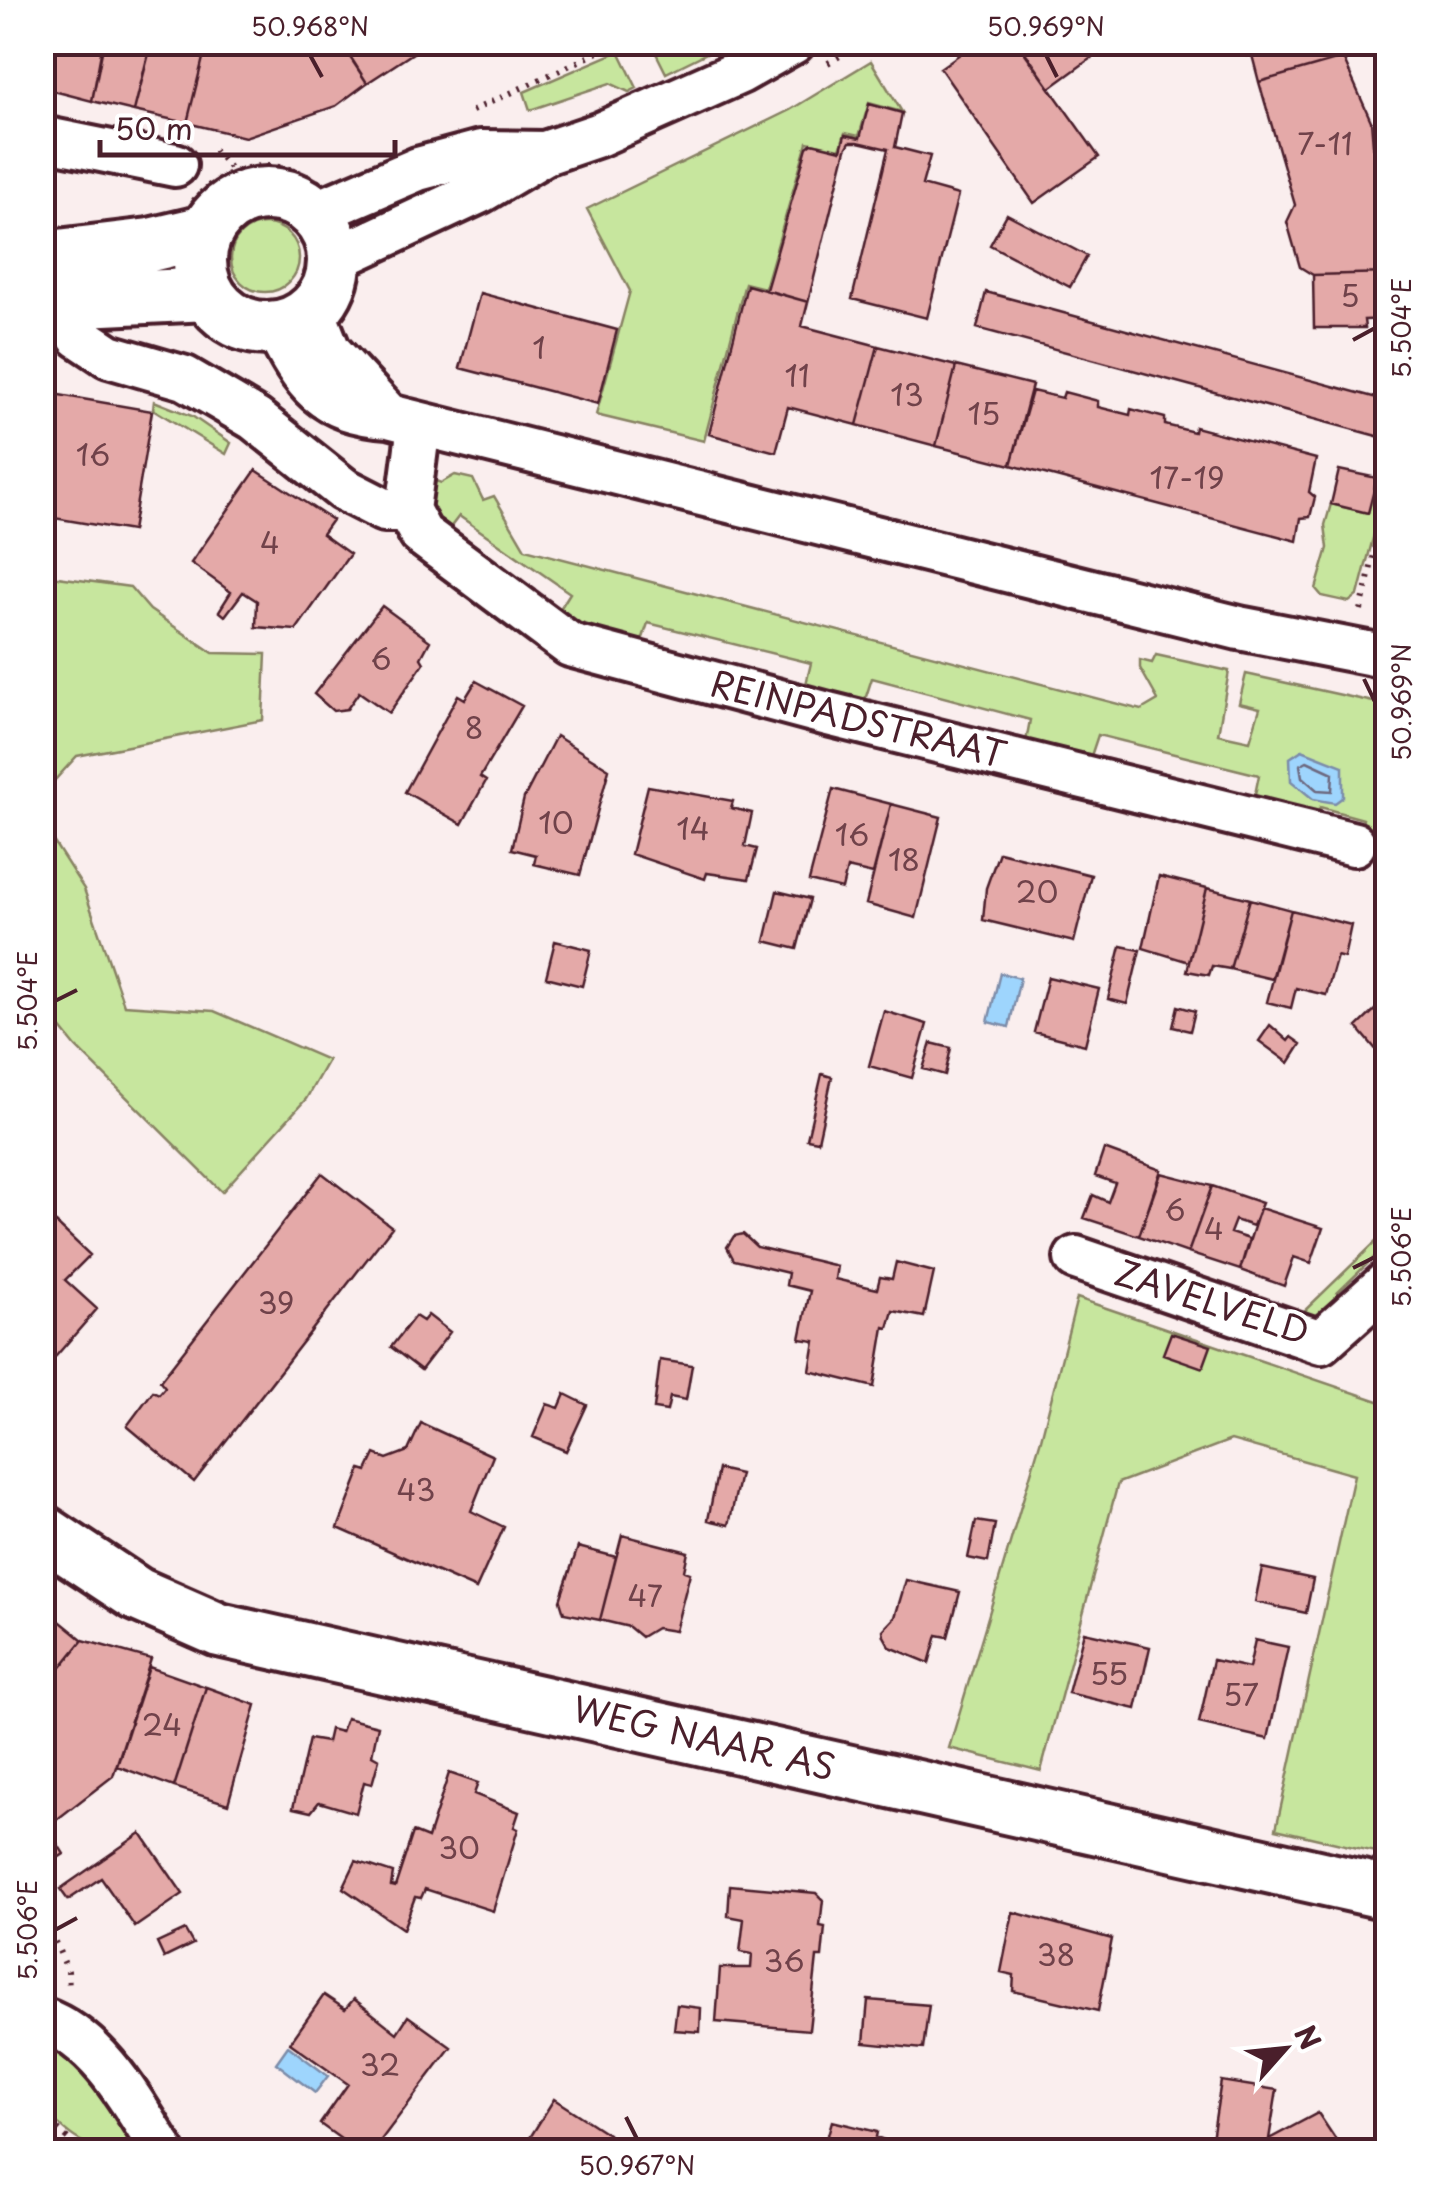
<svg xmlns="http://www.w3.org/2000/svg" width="1430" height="2194" viewBox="0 0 1430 2194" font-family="'Playpen Sans',sans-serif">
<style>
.green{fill:#c7e69e;stroke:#888264;stroke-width:2.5}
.water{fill:#9ed5fd;stroke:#7c8ca9;stroke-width:2.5}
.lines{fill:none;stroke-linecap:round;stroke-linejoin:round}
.shore{stroke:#6c687f;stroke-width:2.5}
.building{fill:#e4a9a8;stroke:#4a1f2b;stroke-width:2.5}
.minor-casing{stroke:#4a1f2b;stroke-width:50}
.major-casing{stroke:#4a1f2b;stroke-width:60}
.path{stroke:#4a1f2b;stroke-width:6;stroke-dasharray:2.5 8;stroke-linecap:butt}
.minor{stroke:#fff;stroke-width:42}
.major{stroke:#fff;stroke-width:52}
.ticks{fill:none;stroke:#4a1f2b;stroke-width:4}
.labels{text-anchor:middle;stroke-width:8;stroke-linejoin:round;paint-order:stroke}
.number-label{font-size:30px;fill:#70424a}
.street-label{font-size:35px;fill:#4a1f2b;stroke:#fff}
.neatline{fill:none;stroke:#4a1f2b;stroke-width:4}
.ticks-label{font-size:25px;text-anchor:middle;fill:#4a1f2b}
</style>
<rect width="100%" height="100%" fill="#faeeee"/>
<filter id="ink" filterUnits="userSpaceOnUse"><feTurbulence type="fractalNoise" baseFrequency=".01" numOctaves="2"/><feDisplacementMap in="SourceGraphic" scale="20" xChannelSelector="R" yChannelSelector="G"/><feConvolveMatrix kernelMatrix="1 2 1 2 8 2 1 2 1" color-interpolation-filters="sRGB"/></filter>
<g filter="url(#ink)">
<path class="green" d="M651,43H727L666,73Z
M619,51L637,88L629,92L610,83L530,110L524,92Z
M871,61L902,112L869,103L859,136L845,133L840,149L807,142L765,288L745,283L704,441L596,415L630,291L587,209L790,110Z
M231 258a34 34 0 1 1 68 0a34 34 0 1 1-68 0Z
M154,401L192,416L231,443L226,454L153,409Z
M1387,459V485L1358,595L1349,602L1322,596L1316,589L1328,548L1325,525L1331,504L1368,513L1377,478Z
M455,475L473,479L483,500L494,496L525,549L1141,710L1158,700L1140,668V660L1152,663L1156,655L1229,671L1218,734L1250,741L1260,708L1239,703L1246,674L1387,705L1385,836L1361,831L1363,819L1320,807L1315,819L1253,804L1259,775L1098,735L1089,762L1025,747L1030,720L872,678L863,706L804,693L811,663L648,623L639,650L555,617L570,593L459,516L443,537L423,506L430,479L441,483Z
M43,575L130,587L150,610L213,653L266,654L263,720L77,756L43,793Z
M42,824L84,889L124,1005L214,1011L328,1060L306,1099L222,1192L76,1047L43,1006Z
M1387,1231V1245L1337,1293L1345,1303L1311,1321L1298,1317Z
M1077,1298L1387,1404L1388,1741L1375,1852L1276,1829L1354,1475L1231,1440L1118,1483L1041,1771L949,1748L1041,1439Z
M59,2051L77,2056L138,2151C89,2151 76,2144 43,2108L42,2073Z"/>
<path class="water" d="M1302,750L1343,766V797L1335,803L1313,799L1291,781L1290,758Z
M1000,973L1020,978L1009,1027L988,1022Z
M288,2046L328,2076L315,2093L276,2063Z"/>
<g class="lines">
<path class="shore" d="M1307,761L1333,773L1332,791L1317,790L1302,777L1300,765Z"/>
</g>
<path class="building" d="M42,42H58L46,89H42Z
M58,42H103L92,101L46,89Z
M104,42H151L134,111L92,101Z
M152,42H207L187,123L134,111Z
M207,42L239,50L264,42H340L367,83L336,106L245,137L187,123Z
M341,42H430L367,83Z
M977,42H1017L1099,157L1034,203L940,68Z
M1018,42H1085L1094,56L1050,88Z
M1243,42H1339L1343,58L1259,82L1252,55L1247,56Z
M1343,58L1371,121L1375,169L1388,212V273L1313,275L1300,267L1287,222L1295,205L1259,82Z
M869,104L902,113L895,147L930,156L922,185L958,195L927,318L852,299L888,149L858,142H850L846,149L808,302L766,290L807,147L812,143L841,150L845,135L860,138Z
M1007,214L1087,256L1070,287L990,245Z
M1388,273V319L1364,320L1365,328H1314L1313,275Z
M747,285L808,302L802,326L878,346L857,425L788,407L776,452L709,434Z
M986,292L1388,401V439L977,328Z
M480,293L617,330L598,404L460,368Z
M878,346L956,366L936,446L857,425Z
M956,366L1032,385L1011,465L936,446Z
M1032,391L1062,398L1064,392L1098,401V407L1130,415L1131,409L1165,418V425L1194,432L1195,427L1316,459L1309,492L1315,497L1310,517L1301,518L1297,541L1011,465Z
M42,392L152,411L132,531L42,516Z
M256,470L332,520L322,534L350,554L296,630L256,627L257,601L243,592L225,616L219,611L231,592L191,563Z
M1339,470L1377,478L1368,513L1331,504Z
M382,606L430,641L421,658L424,663L389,713L359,692L347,709L333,711L314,694Z
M476,681L522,706L480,777L486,781L462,824L405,792L458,695L465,699Z
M556,736L609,769L580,875L534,864L536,855L512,849L524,798Z
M648,786L733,801L731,808L752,813L745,846L757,849L749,879L707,873L705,879L631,854Z
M833,789L891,804L873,874L847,868L842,889L809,881Z
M891,804L941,817L916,918L866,904Z
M999,852L1091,875L1074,942L983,920L986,888Z
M1159,876L1207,888L1189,962L1143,948Z
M1207,888L1250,899L1230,969L1212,966L1209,975L1187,971Z
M777,891L810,899L797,949L765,941Z
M1250,899L1291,910L1272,979L1230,969Z
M1291,910L1351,925L1344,958L1337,956L1326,995L1296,988L1291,1008L1267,1002Z
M555,941L591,950L582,986L546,977Z
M1121,946L1140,950L1127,1004L1108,999Z
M1048,977L1099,989L1085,1045L1034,1032Z
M1388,989V1056L1384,1059L1357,1027L1382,1003L1378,997Z
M1178,1006L1195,1011L1190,1031L1173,1027Z
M884,1011L927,1024L912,1078L869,1066Z
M1270,1025L1288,1041L1291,1037L1301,1044L1289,1063L1259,1041Z
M931,1043L951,1048L945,1075L923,1069Z
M822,1074L832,1077L818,1141L807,1139Z
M1104,1149L1161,1170L1139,1236L1084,1218L1093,1195L1108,1202L1115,1183L1095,1176Z
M322,1173L392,1227L194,1482L127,1426L153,1391L159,1394L165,1387L160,1381Z
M1161,1173L1212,1186L1188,1253L1139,1236Z
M1212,1186L1262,1203L1253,1226L1235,1220L1230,1233L1249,1239L1240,1270L1188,1253Z
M1260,1208L1323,1228L1311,1263L1294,1257L1284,1286L1240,1270Z
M56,1223L90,1255L65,1280L97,1309L49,1364L42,1358V1238Z
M743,1234L757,1247L837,1266L835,1279L877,1289L880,1277L892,1279L896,1262L934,1272L924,1317L893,1311L888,1328L884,1327L874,1387L810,1371L815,1341L800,1339L810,1291L786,1285L788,1273L734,1260L727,1247L734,1236Z
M428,1315L450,1332L421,1370L391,1347L415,1316L423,1321Z
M1171,1333L1211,1346L1203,1368L1163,1354Z
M660,1360L692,1365L686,1400L670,1397L667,1411L654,1409Z
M565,1394L587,1405L566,1451L533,1437L547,1404L559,1408Z
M421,1423L493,1456L471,1511L504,1527L476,1589L338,1528L361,1469L367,1471L375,1454L387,1459L408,1451Z
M718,1469L740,1474L729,1525L708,1520Z
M976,1521L995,1524L988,1562L968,1558Z
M622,1535L688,1552L684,1571L690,1573L675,1631L656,1628L641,1637L629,1627L600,1620Z
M578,1547L616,1557L600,1620L564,1613L560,1600Z
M1262,1568L1313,1579L1306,1613L1255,1602Z
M906,1580L960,1592L948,1637L937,1635L929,1663L890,1647L884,1636L883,1630L895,1617Z
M56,1618L83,1640L42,1691V1634Z
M1084,1632L1150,1647L1136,1709L1068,1693Z
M83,1640L151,1659L113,1776L42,1831V1691Z
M1255,1640L1288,1647L1268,1739L1199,1723L1213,1660L1249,1668Z
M149,1667L206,1687L174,1787L117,1766Z
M206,1687L256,1705L228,1804L174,1787Z
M346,1718L378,1726L372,1755L379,1759L372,1784L364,1782L356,1813L319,1802L311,1812L293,1808L309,1739L327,1742L330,1729L341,1732Z
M449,1773L478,1783L474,1794L519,1812L514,1827L518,1829L493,1911L425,1889L421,1898L415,1897L403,1929L343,1888L356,1861L393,1873L391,1886L395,1887L413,1832L428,1838Z
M47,1827L64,1854L42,1868V1831Z
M141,1833L183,1894L135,1927L101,1878L68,1900L60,1889Z
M730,1885L816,1893L823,1900L820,1926L825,1927L822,1957H817L809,2030L716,2022L720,1968H751L752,1954L740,1952L744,1919L728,1916Z
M1013,1912L1112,1939L1098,2011L1013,1991L1014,1975L1001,1972Z
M185,1930L193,1944L164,1958L157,1943Z
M324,1995L345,2009L354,1999L397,2033L408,2016L451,2047L372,2152H359L320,2124L348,2084L290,2043Z
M868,2000L929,2005L923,2049L864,2043Z
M677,2005L701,2008L700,2032L674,2030Z
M1221,2081L1277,2090L1269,2139L1318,2113L1344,2152H1210Z
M554,2099L608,2134L604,2146L610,2136L635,2152H521Z
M832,2121L877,2132L876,2137L917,2152H823Z"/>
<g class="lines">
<g class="minor-casing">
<path id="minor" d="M42,138L175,165
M315,213L418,169L481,152L545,153
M335,259L481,191L545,153L598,135L740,72L793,42
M54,276L79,336L109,356L185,378L255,419L343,489L384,510H408
M313,311L329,351L389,416
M276,328C305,386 322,411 389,416L1239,628L1388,657
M419,425L408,510L421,534L570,645L828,714L1354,844
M1076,1258L1321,1342L1388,1282
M42,2019C100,2040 132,2102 163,2152"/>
</g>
<g class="major-casing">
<path id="major" d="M200 261a67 67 0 1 1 134 0a67 67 0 1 1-134 0Z
M42,258L150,245L205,232
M42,302L208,294
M42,1531L137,1594L219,1630L1388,1893"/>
</g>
<path class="path" d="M828,63L864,42
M472,111L620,42
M214,150L233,171
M173 259a93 93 0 1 1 186 0a93 93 0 1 1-186 0Z
M1361,610L1388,494
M42,1913L68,1971L69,1989
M42,2116L83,2152"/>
<use href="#minor" class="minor"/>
<use href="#major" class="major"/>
</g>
</g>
<path class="ticks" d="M310,55L322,77M1046,55L1057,77M1353,340L1375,328M1364,679L1375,702M55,1001L77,990M1353,1268L1375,1257M55,1930L77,1918M626,2117L637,2139"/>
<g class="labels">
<g class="number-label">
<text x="1325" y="155">7-11</text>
<text x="1350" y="307">5</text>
<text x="539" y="359">1</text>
<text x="797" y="387">11</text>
<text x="907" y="406">13</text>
<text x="984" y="425">15</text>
<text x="93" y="466">16</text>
<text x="1187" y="489">17-19</text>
<text x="270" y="554">4</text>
<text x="381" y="670">6</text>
<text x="474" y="739">8</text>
<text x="556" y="834">10</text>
<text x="693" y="840">14</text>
<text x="852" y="846">16</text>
<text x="904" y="871">18</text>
<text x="1037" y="903">20</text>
<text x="1175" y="1221">6</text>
<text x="1214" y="1240">4</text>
<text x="276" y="1314">39</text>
<text x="416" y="1501">43</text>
<text x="645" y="1607">47</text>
<text x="1109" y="1685">55</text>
<text x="1241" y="1706">57</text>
<text x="162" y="1736">24</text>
<text x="459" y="1859">30</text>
<text x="1056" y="1966">38</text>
<text x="784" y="1972">36</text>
<text x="380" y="2076">32</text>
</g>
<g class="street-label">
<text transform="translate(858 720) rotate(14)" y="12">REINPADSTRAAT</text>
<text transform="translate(1212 1303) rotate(18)" y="12">ZAVELVELD</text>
<text transform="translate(704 1739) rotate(13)" y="12">WEG NAAR AS</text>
</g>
</g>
<rect width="1430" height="2194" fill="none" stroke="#fff" stroke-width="110"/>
<g transform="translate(1285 2049) rotate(63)" stroke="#ffffff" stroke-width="8" paint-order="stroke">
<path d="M0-8L18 38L0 25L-18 38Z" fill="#4a1f2b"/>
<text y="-15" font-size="28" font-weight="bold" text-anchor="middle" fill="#4a1f2b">N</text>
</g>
<path d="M100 140v15h295v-15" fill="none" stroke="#4a1f2b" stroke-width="5"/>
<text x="115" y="140" font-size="30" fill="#4a1f2b" stroke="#ffffff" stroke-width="8" paint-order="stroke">50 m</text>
<rect x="55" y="55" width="1320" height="2084" class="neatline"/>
<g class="ticks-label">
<text x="310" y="36">50.968°N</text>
<text x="1046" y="36">50.969°N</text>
<text transform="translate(1402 328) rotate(-90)" y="9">5.504°E</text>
<text transform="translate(1402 702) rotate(-90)" y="9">50.969°N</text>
<text transform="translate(28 1001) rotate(-90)" y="9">5.504°E</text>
<text transform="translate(1402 1257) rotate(-90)" y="9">5.506°E</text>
<text transform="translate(28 1930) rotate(-90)" y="9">5.506°E</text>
<text x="637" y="2175">50.967°N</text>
</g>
</svg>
